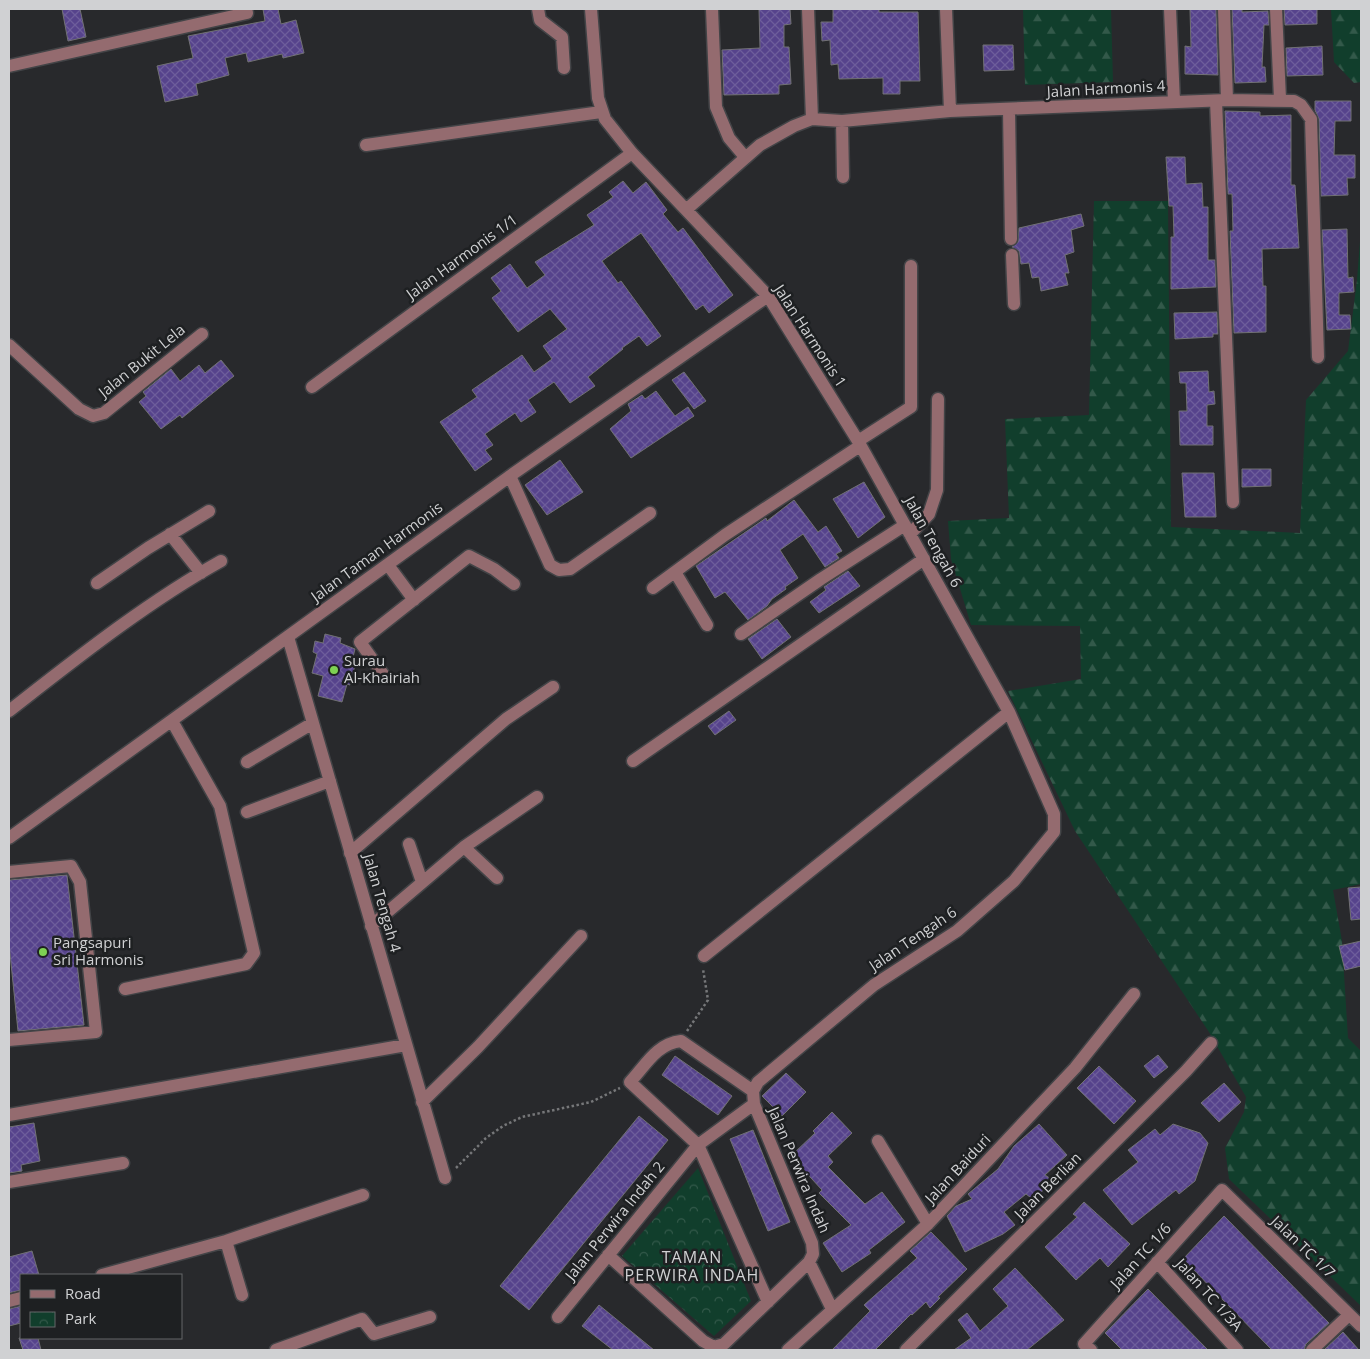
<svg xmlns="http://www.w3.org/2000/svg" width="1370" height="1359" viewBox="0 0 1370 1359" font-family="'Open Sans',sans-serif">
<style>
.forest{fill:url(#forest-firs)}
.park{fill:url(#park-crowns)}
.building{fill:url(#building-cross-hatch);stroke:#717174}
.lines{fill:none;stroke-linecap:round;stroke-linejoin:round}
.minor-casing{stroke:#434447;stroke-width:15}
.path{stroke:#767779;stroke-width:2.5;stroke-dasharray:2.5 2.5;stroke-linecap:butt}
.minor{stroke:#946b6f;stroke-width:12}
.poi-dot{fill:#7ed153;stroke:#1e2022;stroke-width:2}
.labels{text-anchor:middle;stroke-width:5;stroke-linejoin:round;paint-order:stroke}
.street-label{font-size:15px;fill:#d0d1d3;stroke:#1e2022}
.poi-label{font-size:15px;fill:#d0d1d3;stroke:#1e2022;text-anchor:start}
.neighbourhood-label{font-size:16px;letter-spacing:1px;fill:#d0d1d3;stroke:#1e2022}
</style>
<defs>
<pattern id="forest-firs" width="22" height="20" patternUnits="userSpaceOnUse" patternTransform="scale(1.25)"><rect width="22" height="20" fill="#113e2c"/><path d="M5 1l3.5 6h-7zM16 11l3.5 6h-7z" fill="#33594a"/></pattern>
<pattern id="park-crowns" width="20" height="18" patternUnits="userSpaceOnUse" patternTransform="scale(1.25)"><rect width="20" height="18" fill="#113e2c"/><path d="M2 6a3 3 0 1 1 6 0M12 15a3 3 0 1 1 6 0" fill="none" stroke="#33594a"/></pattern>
<pattern id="building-cross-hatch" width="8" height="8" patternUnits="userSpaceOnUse" patternTransform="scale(1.25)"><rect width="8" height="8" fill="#56438c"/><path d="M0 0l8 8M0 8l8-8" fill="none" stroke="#6d5d9b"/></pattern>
</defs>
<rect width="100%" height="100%" fill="#28292c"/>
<path class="forest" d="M1023,9H1111L1113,82L1025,85Z
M1331,9H1361V82L1354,83L1334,62Z
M1094,201H1168L1171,527L1300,533L1306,400L1348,351L1357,280L1361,228V884L1333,890L1342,941L1348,1038L1361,1051V1306L1229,1179L1225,1148L1244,1112L1246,1097L1209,1032L1075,831L1008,691L1081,679L1080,626L971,625L951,559L948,521L1009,518L1005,419L1089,415Z"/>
<path class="park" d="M698,1168L751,1301L714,1336L622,1256Z"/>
<path class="building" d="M62,9H80L86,37L68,41Z
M263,9H278L281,24L296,20L304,53L283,58L282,54L248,62L246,53L225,58L229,75L196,84L198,95L165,102L157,66L193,58L188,36L265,21Z
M759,9H790L791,24L784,25V47H789L791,84L779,85V94L724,95L722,50L760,48Z
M833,9H879V12H918L920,81H900V94H883V78L839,79L838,64L831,65L830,40L822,41L821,22H833Z
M1190,9H1216L1218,75L1185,74V46L1191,47Z
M1232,9H1242V12L1268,11L1269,25H1264L1262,67H1265L1266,82L1235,83Z
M1284,9H1317V24L1285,25Z
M983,45H1013L1014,70L984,71Z
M1322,46L1323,75L1287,76L1286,48Z
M1315,101H1351V121H1335L1334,155H1355V178H1347L1348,195L1321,196L1319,119L1315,110Z
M1225,111L1260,112V116L1291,115V185H1295L1299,248L1262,249L1263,286H1266V332L1234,333L1230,231H1233L1232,194H1228Z
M1166,157H1185L1186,184L1202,183L1203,207H1208V260H1215L1216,287L1171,289V237H1174L1173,206H1169Z
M623,181L633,193L646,182L667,210L663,214L678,232L683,228L733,295L709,313L703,305L696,310L641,233L602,261L618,283L621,281L661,336L647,346L639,336L622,348L623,349L588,377L595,386L570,403L554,382L528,400L536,412L521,422L515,413L485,434L493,445L485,450L492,459L475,471L440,422L477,397L472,390L522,355L534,372L552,359L543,346L567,329L550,309L518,332L492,298L501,291L491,278L510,264L527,288L545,275L535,262L594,225L587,215L613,197L609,192Z
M1081,214L1084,226L1071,230L1074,252L1065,255L1069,273H1065L1068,285L1041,291L1039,277L1032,278L1029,263L1021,264L1019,251L1012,247L1018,242L1019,228Z
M1347,229L1348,278L1353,277L1354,292L1339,293V315H1350L1351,329L1327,330L1322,230Z
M1217,312L1218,334H1213V337L1175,339L1174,313Z
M221,360L234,376L182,418L180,415L161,429L139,402L146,396L143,392L171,369L180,381L199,365L205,373Z
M1208,371L1209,392L1214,391L1215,404L1207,405V426H1213V445H1180L1179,411H1187L1186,383H1180L1179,372Z
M684,372L706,401L694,409L672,380Z
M656,391L675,416L688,407L694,416L631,458L610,429L631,411L628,404L642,395L645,399Z
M560,460L583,492L547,515L525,485Z
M1242,469H1271V486L1242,487Z
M1182,473H1214L1216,517H1185Z
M864,482L885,517L858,538L833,499Z
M794,500L818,532L826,526L842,551L836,554L839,558L825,567L803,534L780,550L798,578L785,587L786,589L772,599L767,606L748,620L725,592L715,598L696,566L766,518L767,521Z
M848,571L860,586L819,613L810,602L826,590L824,587Z
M777,619L791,637L762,659L748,639Z
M325,634L341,638L340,643L355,649L351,665L355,666L350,685L347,684L342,702L318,696L323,676L312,673L317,654L313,652L315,641L323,643Z
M729,711L736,720L715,735L708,726Z
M67,875L84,1025L18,1031L9,944V880Z
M1361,887V919L1351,920L1348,888Z
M1361,941V966L1345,970L1339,946Z
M1158,1055L1168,1067L1154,1078L1144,1066Z
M675,1056L732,1096L718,1115L662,1075Z
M1099,1066L1136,1101L1114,1124L1077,1088Z
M786,1073L806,1092L782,1116L762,1096Z
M1224,1083L1241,1102L1219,1122L1201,1103Z
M832,1112L852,1133L828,1156L833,1162L828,1167L865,1204L882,1192L905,1222L869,1250L871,1253L842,1272L823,1243L851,1225L819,1193L822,1190L791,1156L815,1133L813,1131Z
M639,1116L668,1140L529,1310L500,1286Z
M34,1123L40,1161L21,1165L22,1171L9,1173V1127Z
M1039,1124L1067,1155L1045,1175L1051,1179L1035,1201L1026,1194L1004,1212L1015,1225L1003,1234L965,1252L947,1216L956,1206L972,1199L968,1194L998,1169L1014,1146Z
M1173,1124L1200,1133L1208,1143L1195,1181L1179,1194L1176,1190L1132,1225L1103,1190L1138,1162L1128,1150L1155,1129L1160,1135Z
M753,1130L790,1222L768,1231L730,1139Z
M1084,1202L1130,1244L1108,1267L1100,1258L1076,1280L1045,1247L1077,1217L1073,1214Z
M1224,1216L1329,1323L1306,1344L1304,1350H1272L1183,1259Z
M931,1232L967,1269L938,1297L940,1298L930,1308L926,1302L912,1315L911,1314L875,1350H832L870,1311L864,1305L917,1258L910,1251Z
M32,1251L39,1275H21V1290L9,1293V1257Z
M1015,1268L1064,1320L1027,1350H954L971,1338L958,1320L967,1313L980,1331L1008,1306L993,1289Z
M1148,1289L1208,1350H1122L1105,1333Z
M599,1305L654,1350H613L582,1326Z
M21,1306V1323L9,1326V1309Z
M1343,1332L1359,1350H1324Z
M19,1338H38L41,1350H23Z"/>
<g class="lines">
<g class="minor-casing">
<path id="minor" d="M538,9L540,20L562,37L564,68
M591,9L598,98L605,119L632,153L768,296L858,441L1009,712L1054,814V832L1014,881L957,931L874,985L758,1082L753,1091
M712,9L716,107L729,138L745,157
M808,9L812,119
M946,9L950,111
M1170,9L1174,102
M1224,9L1227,100
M1276,9L1280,99
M9,66L247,13L246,9
M1216,101L1233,502
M1009,110L1011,239
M842,121L843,177
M366,145L601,112
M687,209L760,145L794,126L812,119L842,121L950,111L1227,100L1294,101L1301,105L1311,119L1318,357
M1012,255L1014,304
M9,345L79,409L93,416L104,413L202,334
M312,387L632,153
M858,441L911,407V266
M510,476L550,565L559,570L570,569L650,513
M170,534L201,573
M910,534L929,514L937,490L938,399
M388,565L414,600
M675,572L707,625
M97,583L148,548L209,511
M653,588L725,535L860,446
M741,634L821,579L905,525
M288,637L445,1178
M385,677L360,642L469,556L494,569L514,584
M9,711C77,658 146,603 221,561
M633,761L924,559
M247,762L313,723
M247,812L330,781
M9,838L510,476L768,296
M409,844L422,882
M464,847L537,797
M350,853L506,719L553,687
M9,872L71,866L80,882L96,1032L9,1040
M371,926L464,847L497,878
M704,956L1009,712
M125,989L246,964L254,953L220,806L172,721
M753,1091L681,1041C656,1044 646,1065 630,1082L698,1145L768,1302
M422,1102L478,1047L581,936
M9,1115L406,1045
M878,1141L928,1224
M9,1182L123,1163
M226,1241L242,1295
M608,1255L703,1341L714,1347L724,1344L809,1262L813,1254L812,1243L754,1104L753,1091
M809,1262L832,1309
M1157,1262L1237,1350
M102,1275L226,1241L363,1195
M9,1301L21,1298
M558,1317L698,1145L754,1104
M276,1350L362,1319L374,1334L430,1317
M788,1350L928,1224L1075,1068L1134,994
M906,1350L1186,1071L1211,1043
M1091,1350L1084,1344L1222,1190L1361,1326
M1312,1350L1349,1315"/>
</g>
<path class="path" d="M687,1031L708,1000L703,969
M456,1168L486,1138L503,1126L522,1117L591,1102L620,1088"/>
<use href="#minor" class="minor"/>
</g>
<g class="poi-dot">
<circle cx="334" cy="670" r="5"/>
<circle cx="43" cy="952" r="5"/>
</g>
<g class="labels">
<g class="street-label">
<text transform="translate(1106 89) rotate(-3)" y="5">Jalan Harmonis 4</text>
<text transform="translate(462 257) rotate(-36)" y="5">Jalan Harmonis 1/1</text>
<text transform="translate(810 336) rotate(57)" y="5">Jalan Harmonis 1</text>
<text transform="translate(142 361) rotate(-39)" y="5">Jalan Bukit Lela</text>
<text transform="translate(933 542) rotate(61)" y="5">Jalan Tengah 6</text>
<text transform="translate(377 552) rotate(-36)" y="5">Jalan Taman Harmonis</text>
<text transform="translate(382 903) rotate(74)" y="5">Jalan Tengah 4</text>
<text transform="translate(913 939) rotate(-34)" y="5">Jalan Tengah 6</text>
<text transform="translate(958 1169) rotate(-47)" y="5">Jalan Baiduri</text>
<text transform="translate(799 1170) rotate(67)" y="5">Jalan Perwira Indah</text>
<text transform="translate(1048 1186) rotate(-45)" y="5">Jalan Berlian</text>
<text transform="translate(615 1221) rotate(-51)" y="5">Jalan Perwira Indah 2</text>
<text transform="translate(1303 1247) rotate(44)" y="5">Jalan TC 1/7</text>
<text transform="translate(1141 1256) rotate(-48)" y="5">Jalan TC 1/6</text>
<text transform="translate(1209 1295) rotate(48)" y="5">Jalan TC 1/3A</text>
</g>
<g class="poi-label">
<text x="344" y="666">Surau<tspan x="344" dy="17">Al-Khairiah</tspan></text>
<text x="53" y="948">Pangsapuri<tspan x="53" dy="17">Sri Harmonis</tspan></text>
</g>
<g class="neighbourhood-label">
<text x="692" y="1263">TAMAN<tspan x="692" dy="18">PERWIRA INDAH</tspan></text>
</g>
</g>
<rect width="1370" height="1359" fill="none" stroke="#d0d1d3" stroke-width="20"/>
<rect x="20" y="1274" width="162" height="65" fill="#1e2022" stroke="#656769"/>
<rect x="30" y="1290" width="25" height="8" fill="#946b6f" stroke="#656769"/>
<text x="65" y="1299" font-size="15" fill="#d0d1d3">Road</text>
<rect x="30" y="1312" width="25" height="15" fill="url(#park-crowns)" stroke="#656769"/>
<text x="65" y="1324" font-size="15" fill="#d0d1d3">Park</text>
</svg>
